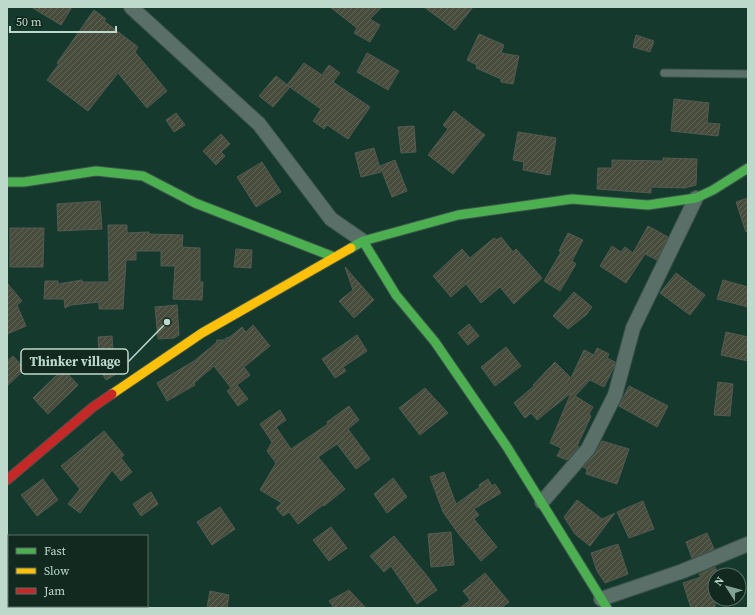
<svg xmlns="http://www.w3.org/2000/svg" width="755" height="615" viewBox="0 0 755 615" font-family="'Source Serif 4',serif">
<style>
.building{fill:url(#building-hatch);stroke:#535b51}
.lines{fill:none;stroke-linecap:round;stroke-linejoin:round}
.lane-casing{stroke:#3b544b;stroke-width:9}
.street-casing{stroke:#3b544b;stroke-width:16}
.fast-casing{stroke:#3b544b;stroke-width:11}
.slow-casing{stroke:#3b544b;stroke-width:11}
.jam-casing{stroke:#3b544b;stroke-width:11}
.lane{stroke:#596f67;stroke-width:7}
.street{stroke:#596f67;stroke-width:14}
.fast{stroke:#4caf50;stroke-width:9}
.slow{stroke:#ffc107;stroke-width:9}
.jam{stroke:#c62828;stroke-width:9}
.leader{fill:none;stroke:#bdd9cc;stroke-width:1.5}
.callout-dot{fill:#bdd9cc;stroke:#11291f;stroke-width:1.5}
.callout{fill:#11291f;stroke:#bdd9cc;stroke-width:1.5}
.callout-label{font-size:13px;text-anchor:middle;font-weight:bold;fill:#bdd9cc}
</style>
<defs>
<pattern id="building-hatch" width="6" height="6" patternUnits="userSpaceOnUse"><rect width="6" height="6" fill="#484c3c"/><path d="M-1 1l2-2M0 6l6-6M5 7l2-2" fill="none" stroke="#606557"/></pattern>
</defs>
<rect width="100%" height="100%" fill="#16392e"/>
<path class="building" d="M31,7H72L61,25Z
M330,7H382L370,19L380,25L370,42L354,33L357,28Z
M424,7H473L455,30Z
M94,10L106,19L104,21L138,47L135,52L167,91L147,108L118,73L88,111L47,80L59,64L57,63Z
M479,34L504,45L501,53L519,56L513,84L501,82V79L476,68L477,65L467,60Z
M636,35L654,41L650,52L633,47Z
M367,53L399,71L388,90L357,72Z
M304,63L322,75L329,65L340,73L333,82L370,107L348,139L327,125L324,129L313,121L321,109L287,85Z
M276,76L290,87L273,107L259,96Z
M674,99L709,103L707,123L720,124L718,136L671,131Z
M454,111L485,135L453,174L428,155L448,129L443,125Z
M176,113L185,125L174,132L166,120Z
M414,126L416,152L401,153L398,127Z
M518,132L556,138L550,175L523,170L524,162L513,160Z
M221,134L230,144L221,152L225,156L216,165L203,151Z
M374,148L381,172L361,177L355,153Z
M663,158L697,159L696,185L685,188L651,187V193L597,189L598,168H612V160L663,161Z
M395,160L407,191L392,197L380,166Z
M262,162L281,192L256,207L237,177Z
M748,198V231L746,232L736,202Z
M100,201L102,229L58,231L57,204Z
M108,225H127V233L149,232V234L183,235L182,247L200,248V282H203L202,300L173,299L175,266H161V251H136V260H126L123,309H99V302L71,305L65,308L64,299H44L45,281H58V284L82,280V282H109Z
M648,226L668,237L657,260L645,254L626,283L600,266L612,246L621,252L625,247L633,253Z
M10,228H44L43,267H10Z
M568,233L583,240L572,261L576,264L560,291L544,281L561,252L559,251Z
M501,237L513,252L516,249L542,278L514,304L500,287L481,303L466,284L451,297L433,276L462,249L470,258L494,238L497,240Z
M236,249L252,250L251,268L234,267Z
M345,267L374,300L354,318L339,301L353,290Z
M676,273L705,295L690,315L660,293Z
M723,280L748,287V307L717,299Z
M7,283L22,301L17,305L26,326L7,334Z
M574,292L592,307L586,315L568,329L553,316Z
M177,305L179,335L174,338L158,339L155,307Z
M469,324L479,336L468,345L458,333Z
M253,325L270,346L244,367L250,375L237,385L248,399L238,406L227,391L231,388L214,366L194,383L195,385L167,401L157,383L194,361L216,343L217,340H225L226,338L230,337L242,327L246,332Z
M726,332L748,337V361L721,355Z
M357,335L367,351L343,367L346,371L335,378L322,359Z
M112,336L113,351H99L98,337Z
M506,347L521,366L495,386L481,367Z
M597,348L609,354L607,358L615,362L614,367L604,387L590,380L575,396L593,407L589,414L591,416L577,446L579,447L567,460L557,456L561,448L550,443L571,393L537,420L531,413L525,418L514,403L534,386L533,385L555,362L571,378L584,350L594,355Z
M103,352L116,374L106,380L93,357Z
M13,356L25,369L7,386V361Z
M63,369L78,385L48,414L33,398Z
M718,382L733,384L730,416L714,415Z
M629,386L668,406L657,427L619,406Z
M425,388L448,413L420,435L399,408Z
M349,406L359,420L348,429L370,459L356,469L337,444L318,457L345,489L324,506L323,505L298,524L289,512L283,516L276,508L282,503L260,490L276,463L267,451L272,442L260,424L280,410L286,420L276,427L291,449L328,424L327,422Z
M104,431L124,455L121,458L132,472L121,481L112,470L80,513L68,504L80,489L61,466Z
M602,441L629,449L617,484L586,474L587,469L583,467L595,454Z
M444,472L456,504L480,487L479,485L488,479L492,486L495,484L501,493L474,509L479,515L474,519L497,547L481,561L457,532L443,512L430,477Z
M393,478L407,497L387,513L374,494Z
M43,479L58,500L37,516L21,495Z
M151,492L158,504L141,516L133,504Z
M577,500L602,519L615,513L590,546L575,534L564,517Z
M643,501L654,529L629,538L617,512Z
M220,507L235,529L212,545L197,522Z
M331,527L347,548L329,561L313,540Z
M451,532L454,565L431,567L428,534Z
M707,533L714,549L692,558L686,542Z
M394,536L428,577L437,590L417,604L391,566L384,572L370,556Z
M618,544L628,574L605,583L597,571L591,553Z
M715,567L718,575H715V608H691L683,583L701,577L699,574Z
M485,573L509,602L501,608H460L470,600L463,591Z
M349,590L366,608H334L329,601Z
M210,591L229,595L227,608H207Z"/>
<g class="lines">
<g class="lane-casing">
<path id="lane" d="M664,73L748,74"/>
</g>
<g class="street-casing">
<path id="street" d="M131,7L259,124L331,219L363,241
M542,502L588,449L615,395L633,328L696,198
M7,552L9,554
M601,599L683,571L748,544"/>
</g>
<g class="fast-casing">
<path id="fast" d="M7,182H24L96,171L143,176L195,203L334,257
M363,241L396,295L435,342L507,447L607,608
M351,248L363,241L458,215L572,199L648,205L696,198L713,190L748,168"/>
</g>
<g class="slow-casing">
<path id="slow" d="M112,394L202,333L351,248"/>
</g>
<g class="jam-casing">
<path id="jam" d="M7,480L93,407L112,394"/>
</g>
<use href="#lane" class="lane"/>
<use href="#street" class="street"/>
<use href="#fast" class="fast"/>
<use href="#slow" class="slow"/>
<use href="#jam" class="jam"/>
</g>
<path class="leader" d="M167 322L128 362"/>
<circle class="callout-dot" cx="167" cy="322" r="4"/>
<rect class="callout" x="21" y="349" width="107" height="25" rx="4"/>
<g class="callout-label">
<text x="75" y="366">Thinker village</text>
</g>
<rect width="755" height="615" fill="none" stroke="#bdd9cc" stroke-width="16"/>
<rect x="8" y="535" width="140" height="72" fill="#11291f" stroke="#566f64"/>
<rect x="16" y="548" width="20" height="6" fill="#4caf50" stroke="#566f64"/>
<text x="44" y="555" font-size="12" fill="#bdd9cc">Fast</text>
<rect x="16" y="568" width="20" height="6" fill="#ffc107" stroke="#566f64"/>
<text x="44" y="575" font-size="12" fill="#bdd9cc">Slow</text>
<rect x="16" y="588" width="20" height="6" fill="#c62828" stroke="#566f64"/>
<text x="44" y="595" font-size="12" fill="#bdd9cc">Jam</text>
<g transform="translate(727 587) rotate(306)"><circle r="19" fill="#11291f" stroke="#566f64"/>
<path d="M0-3L7 15L0 10L-7 15Z" fill="#83a195"/>
<text y="-6" font-size="11" font-weight="bold" text-anchor="middle" fill="#bdd9cc">N</text>
</g>
<path d="M10 26v6h106v-6" fill="none" stroke="#bdd9cc" stroke-width="2"/>
<text x="16" y="26" font-size="12" fill="#bdd9cc" stroke="#11291f" stroke-width="3" paint-order="stroke">50 m</text>
</svg>
